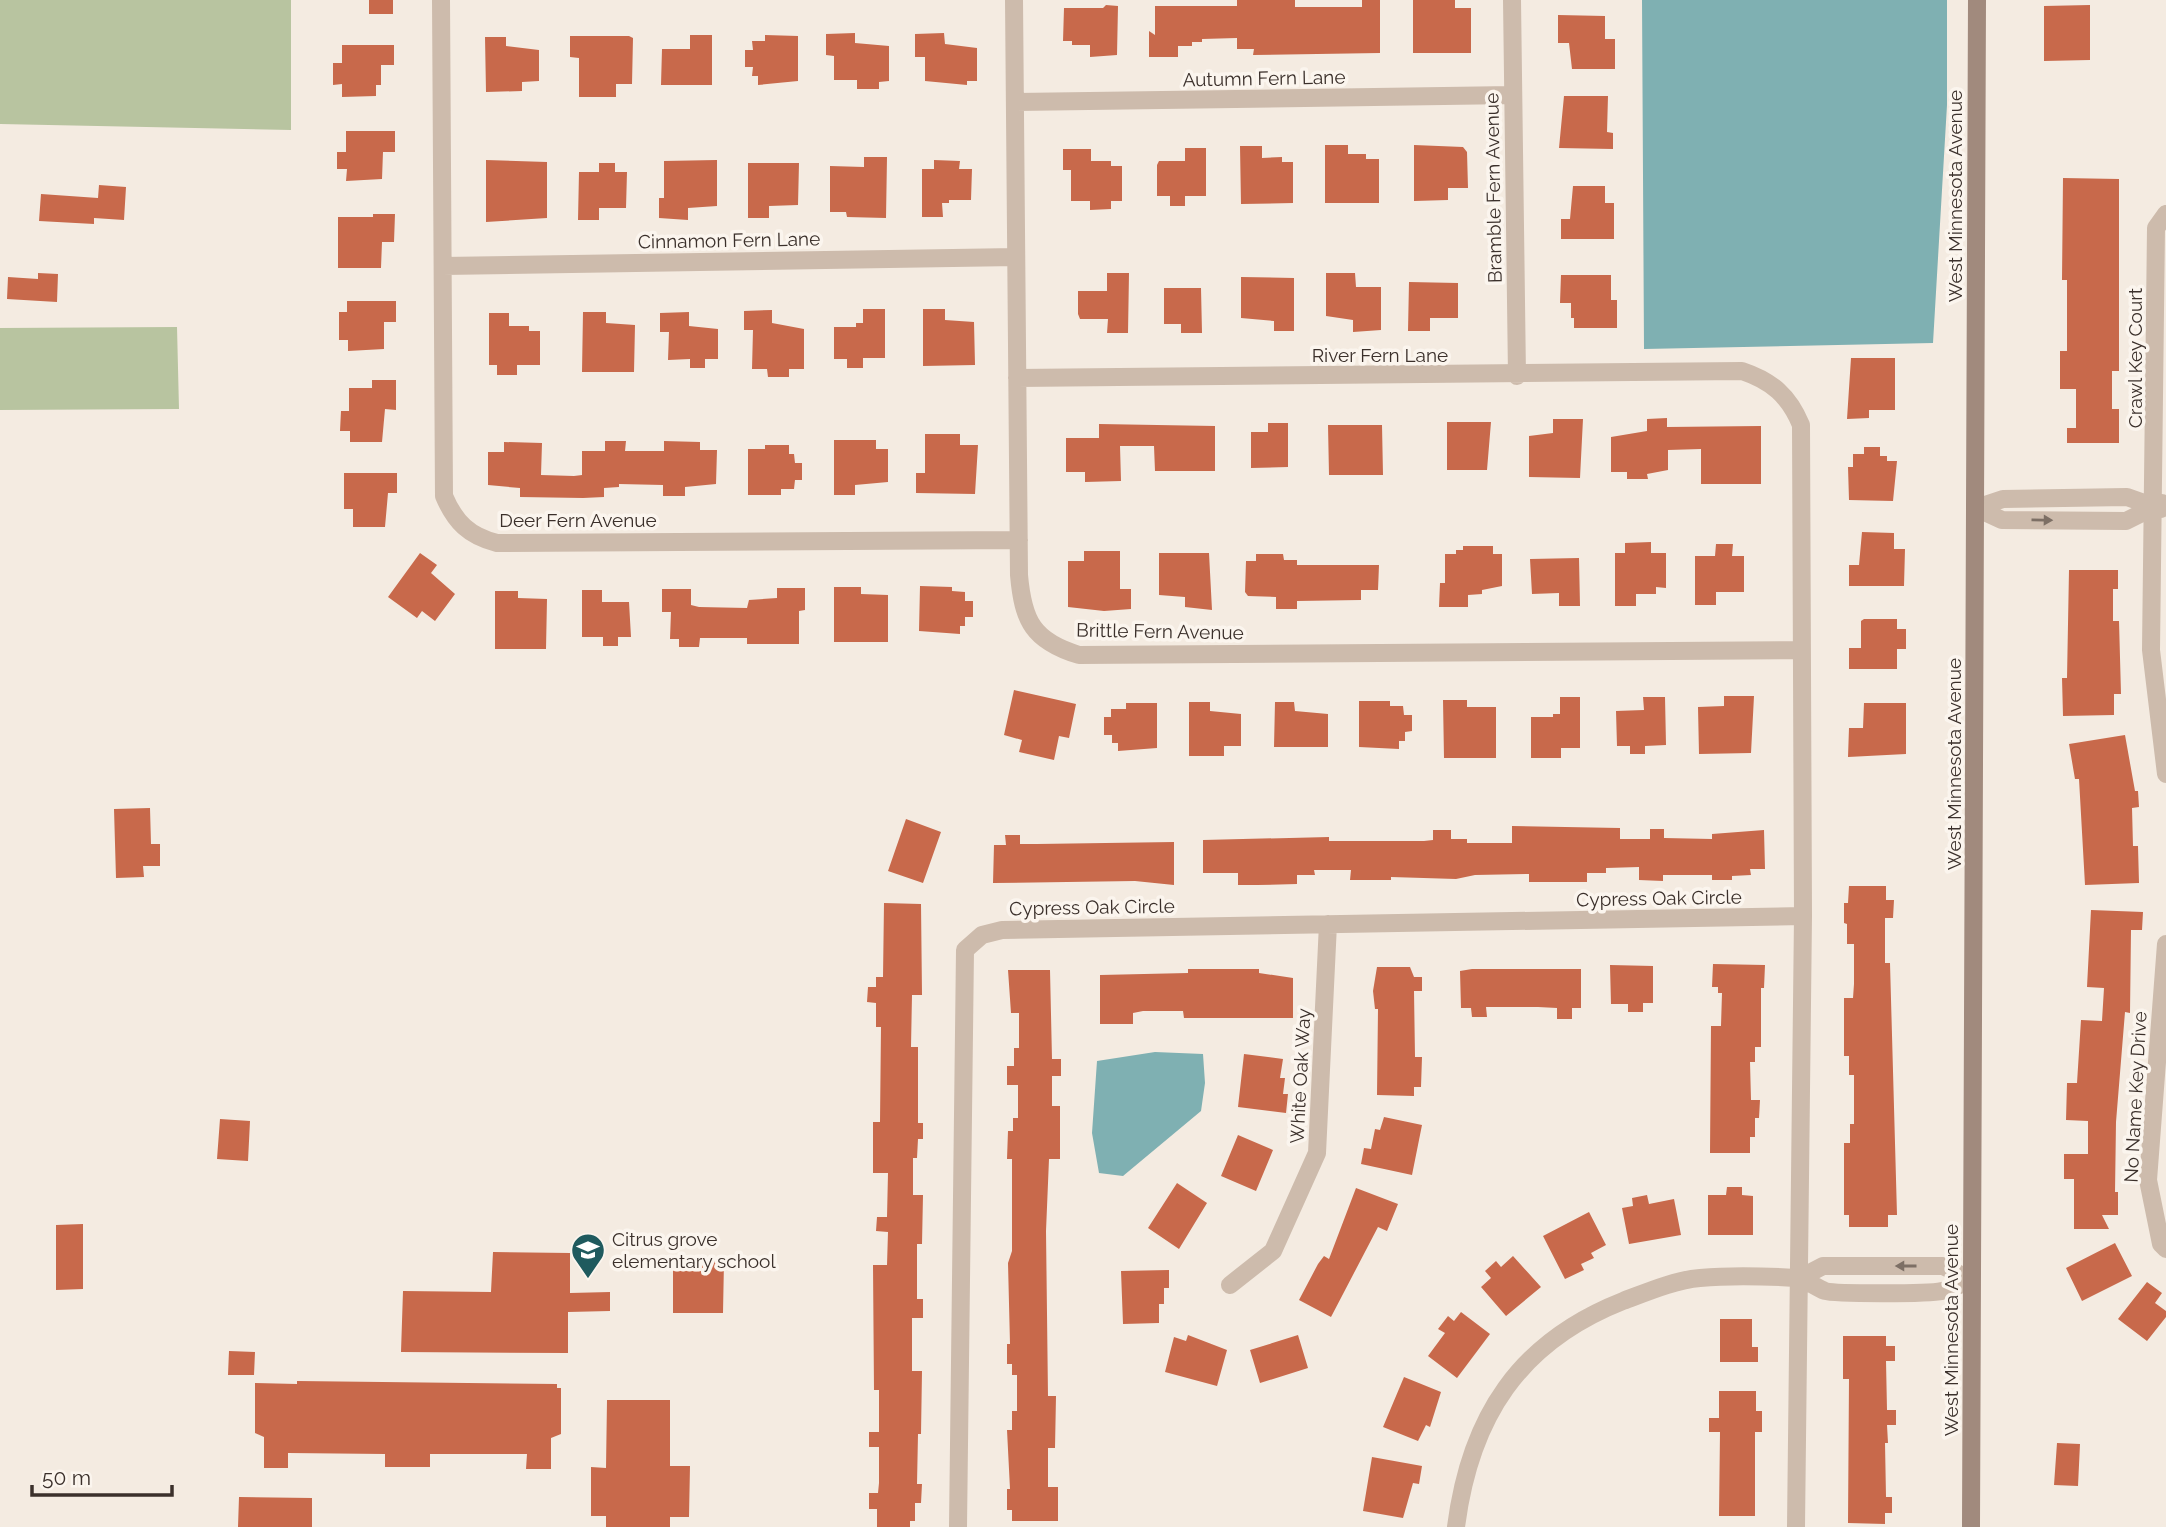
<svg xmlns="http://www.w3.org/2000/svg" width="2166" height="1527" viewBox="0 0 2166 1527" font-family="Raleway,sans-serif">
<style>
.green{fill:#b8c4a0}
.water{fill:#7fb0b2}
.building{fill:#c8694b}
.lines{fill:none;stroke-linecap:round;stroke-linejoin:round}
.street{stroke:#cdbbac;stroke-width:18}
.secondary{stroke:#a18a7d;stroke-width:18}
.oneway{fill:#7d6f65}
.labels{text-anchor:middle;stroke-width:7;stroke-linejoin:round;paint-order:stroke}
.street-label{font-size:19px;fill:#3b302b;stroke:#fbf5ee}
.poi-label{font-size:19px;fill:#3b302b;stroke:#fbf5ee;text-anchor:start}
</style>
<rect width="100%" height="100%" fill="#f4ebe1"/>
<path class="green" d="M0,0H291V130L0,124Z
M177,327L179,409L0,410V328Z"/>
<path class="water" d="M1642,0H1947V105L1933,343L1644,349Z
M1155,1052L1203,1054L1205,1083L1201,1111L1123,1176L1099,1173L1092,1133L1097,1061Z"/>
<path class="building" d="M369,0H393V14H369Z
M1237,0H1295V7H1362V0H1380V53L1253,55L1254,49H1237V38L1202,39V42H1192V46H1178V57H1149V31L1155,35V6H1237Z
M1413,0H1455V8H1471V53H1413Z
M1106,5L1118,6L1117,55L1090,57V45H1072V41H1063L1064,8H1103Z
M2090,5V60L2044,61V6Z
M1558,15L1605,16V39H1615V69H1572L1569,43H1558Z
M855,33V43L889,46V81L879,82V89H857V80H834V56L826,55V34Z
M944,33L945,44L977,48V81H967V85L925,81V57H915V34Z
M690,35H712V85H661L662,49H690Z
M765,35L798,36V81L758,85V76H752L753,67H745V50H753L752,41H765Z
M570,36H629L633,38L632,84H616V97H579V58L570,57Z
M485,37H506V46L539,50V81L522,82V91L486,92Z
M342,45H394V65H381V85H376V96L342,97V84L333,85V63H342Z
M1564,96H1608L1607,132L1613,133V149L1559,148Z
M346,131H395V152H383L382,179L346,181L347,169H337V152H346Z
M1325,145H1348V154H1366V159H1379V203H1325Z
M1414,145L1463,147L1467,152L1468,188H1448V200L1414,201Z
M1240,146H1262V158L1282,157V162H1293V203L1241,204Z
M1185,148H1206V196H1185V206H1170V196H1157V165L1159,161H1185Z
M1063,149H1091V161H1111V166H1122V201H1111V209L1090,210V201H1071V170H1063Z
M864,157H887L886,218L847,217L846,212H830V166L864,167Z
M486,160L547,162V218L486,222Z
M717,160V206L688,208V220L659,218V198H664V161Z
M934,160L960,161L959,169H972L971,200H949V203H942L943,217H922V169H934Z
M599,163H615V172H627L626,208H599V220H578L579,172H599Z
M748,163H799L798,205L769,206V218H748Z
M2063,178L2119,179V371H2112V409H2119V443H2067V428H2076V389H2060V351H2067V280H2062Z
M99,185L126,187L124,220L94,218V224L39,221L41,194L98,198Z
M1573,186H1605V203H1614V239H1561V219H1570Z
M373,214H395L394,242H382L381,268H338V217H373Z
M38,273L58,274L57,302L7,299L8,277L38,279Z
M1107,273H1129L1128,333H1107L1108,319H1080L1078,314V291H1107Z
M1326,273H1355L1356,287H1381V330L1353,332V320L1326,316Z
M1561,275H1611V300H1617V328H1574V318H1571V303H1560Z
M1241,277L1294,278V331H1274V321L1241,318Z
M1409,282L1458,283V318H1430V331H1408Z
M1164,288H1201L1202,333H1181V324H1164Z
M347,301H396V322H384V349L348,351V340H339V312H347Z
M863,309H885V358H863V368H847V359H834V327H856V323H863Z
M923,309H945V320L974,322L975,365L923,366Z
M772,310V323L804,329V369H789V377H768L767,369H752L753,330H744V311Z
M583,312H606V323L635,325L634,372H582Z
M689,312V326L718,329V359H705V368H690V359L668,360L669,332H660V313Z
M489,313H509V326H529V331H540V365H517V375H497V365H489Z
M1851,358H1895V410H1869V418L1847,419Z
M372,380H396V410L385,409L382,442H350V431H340L341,411H349V388H372Z
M1667,418V427L1761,426V484H1701V449L1668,450V470L1647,474L1648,479H1627V472H1611V437L1647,431V419Z
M1553,419H1583L1580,478L1529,477V436L1553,433Z
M1447,422H1491L1487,470H1447Z
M1268,423H1288V467L1251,468V432H1268Z
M1099,424L1215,426V471H1155L1154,446H1120L1121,481L1085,482V472H1066V438H1099Z
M1328,425H1382L1383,475H1329Z
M925,434H960V445H978L975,494L916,493V473H925Z
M834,440H876V449H888V482L855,485V495H834Z
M605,441H626L625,451H664V441L700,442V450H717L716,484L685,487V496H663V485L619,484V487L604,488V497L583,498L520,497V488L488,485V452H504V442L542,443L541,475L574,476L582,475V451H605Z
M765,445H789V454H794L795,463H802V480H795L794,489H781V495H748V449H765Z
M1864,447H1880V456H1887V461H1897L1893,501L1849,500L1848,467H1853V454H1864Z
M344,473H397V493H388L385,527H353V509H344Z
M1862,532L1894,533V549H1905L1904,586H1849V565H1859Z
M1651,542V553H1666V588L1656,587V594H1636V606H1615V553H1625V543Z
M1716,544H1733L1732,556H1744V592H1716V605H1695V556H1715Z
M1463,546H1493V554H1502V586L1482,590V594L1468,595V607H1439L1440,583H1445V554H1456V550H1463Z
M1084,551H1120V589H1131V609L1104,611L1068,607V561H1084Z
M420,553L437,565L431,573L455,594L435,621L422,611L417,618L388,597Z
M1159,553H1209L1212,610L1185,607V597L1159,595Z
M1256,554H1283L1284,560H1297V565H1379L1378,590H1361V600L1297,601V609H1276V597L1248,596L1245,592L1246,561H1256Z
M1579,558L1580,606H1559V593L1532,594L1530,559Z
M2069,570H2118V589H2113V621H2119L2121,694H2114V715L2063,716L2062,678H2067Z
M920,586L952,587V591L965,592V601H973V617H965V626H960V634L919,631Z
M834,587H861V594L888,595V642H834Z
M777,588H805V610L799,611V644H747V638H700L699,647H679V639H670L671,612H662V589H691V605L699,607L747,608L749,600L777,598Z
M582,590H602V602H629L631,637H618V646H603V637H582Z
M495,591H518V598L547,599L546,649H495Z
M1864,619H1897V629H1906V649H1897V669H1849V648H1861V621Z
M1014,690L1076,704L1069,738L1059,736L1054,760L1019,752L1022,740L1004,735Z
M1724,696H1754L1751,753L1699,754L1698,707L1724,706Z
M1560,697H1580V748H1561V758H1531V717H1553V714H1560Z
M1643,697H1665L1666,745L1645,746V754H1630V746H1617L1616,711L1644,710Z
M1443,700H1467V707H1496V758H1444Z
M1359,701H1390V706H1403L1404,715H1412V731L1405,732V741H1399V749L1359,747Z
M1189,702H1210V711L1241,714V746H1224V756H1189Z
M1275,702H1294L1295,711L1328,714V747H1274Z
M1126,703H1157V748L1118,751V743H1112V735H1104V717H1111V709H1126Z
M1864,703H1906V754L1848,757L1849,728H1863Z
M2125,735L2135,791H2138L2139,807L2132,808L2133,846H2138L2139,883L2085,885L2079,779H2075L2069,744Z
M150,808L151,844H160V866H143L144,877L116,878L114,809Z
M906,819L941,832L923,883L888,871Z
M1512,826L1620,828V839H1650V829H1664V838L1712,839V834L1764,830L1765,869H1750L1751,875L1732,876V880H1712V875H1663V881L1639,880V867L1606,868V873H1587V882H1529V874L1475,875L1456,879L1391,877V880H1350L1351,870H1314L1315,875H1297V884L1257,885H1238V873H1203V840L1329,837V841H1424L1433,840V830H1451V839H1467V843H1512Z
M1005,835H1020V844H1037L1174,842V885L1135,881L993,883L994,845H1006Z
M1849,886H1886V900H1894L1893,918H1885V963H1890L1897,1215H1888V1227H1849V1215H1844V1143H1850V1124H1854V1075H1849V1056H1844V998H1853L1854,984V944H1847V924L1844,923V903H1848Z
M884,903L921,904L922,995H912L911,1047H918V1123H923V1139H918L917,1158H913V1195H923L922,1244H917V1299H923V1318H912V1371H922L921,1434H918L917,1484H922L921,1503H915V1521H910V1527H877V1509H869V1493H878L879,1483V1447H869V1432H879V1390H874L873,1265H887L888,1232L876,1231L877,1217H887L888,1173H873V1122H880L881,1027H876V1003L867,1002L868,987H876V977H883Z
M2091,910L2143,912L2142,930H2131L2130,1013L2125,1012L2116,1122L2115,1192H2118V1215H2102L2109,1229H2074V1179H2064V1154H2088V1121L2066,1120L2067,1083H2077L2081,1020L2102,1021L2104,988L2087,987Z
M1713,964L1765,965L1764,988H1761V1047H1755V1062H1750L1751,1100H1760L1759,1118H1755V1137H1750V1153H1710L1711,1026H1721L1722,993H1718V987H1712Z
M1610,965L1653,966V1003H1643V1012H1628V1004H1611Z
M1377,967H1410L1414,977H1422V991H1414L1415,1057H1422L1421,1087H1414V1096L1377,1095L1378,1009H1375L1373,991Z
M1188,969H1259V973L1293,978V1018H1184L1183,1011H1143L1133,1013V1024H1100V975L1188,973Z
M1472,969H1581V1008H1572V1019H1557V1008L1538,1007H1486L1487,1017H1472L1471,1008H1461L1460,971Z
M1008,970H1050L1052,1059H1061V1076H1052V1106H1060V1159H1049L1046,1231L1048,1396H1056L1055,1448H1048V1487H1058V1521H1012V1510H1007V1489H1010L1007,1430H1012V1411H1017V1375H1012V1364H1007V1344H1010L1008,1263L1012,1251V1159H1007L1008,1131H1013V1118H1018V1085H1007V1066H1014V1048H1019V1013H1011Z
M1244,1054L1283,1059L1280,1078H1285L1283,1094H1288L1286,1113L1238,1107Z
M1384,1117L1422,1125L1412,1175L1361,1164L1364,1148L1371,1149L1375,1129L1380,1130Z
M220,1119L250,1121L248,1161L217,1159Z
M1238,1135L1273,1150L1256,1191L1221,1176Z
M1177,1183L1207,1203L1179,1249L1148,1228Z
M1727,1187H1742V1195L1753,1196V1235H1708V1195H1726Z
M1356,1188L1398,1204L1387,1231L1378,1227L1331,1317L1299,1300L1318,1264L1324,1256L1329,1259Z
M1647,1195L1649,1204L1674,1199L1681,1235L1629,1244L1622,1208L1633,1206L1632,1198Z
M1589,1212L1606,1245L1591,1253L1594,1258L1581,1264L1584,1270L1565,1279L1543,1236Z
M83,1224V1289L56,1290V1225Z
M2115,1243L2132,1276L2082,1301L2066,1268Z
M493,1252L570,1253V1293L610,1292V1311L568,1312V1353L401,1352L403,1291L491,1292Z
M1513,1256L1541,1287L1506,1316L1481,1287L1491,1278L1485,1271L1496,1261L1501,1267Z
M673,1261H724L723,1313H673Z
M1169,1270V1288H1164V1304H1159V1323L1123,1324L1121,1271Z
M2147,1282L2162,1293L2155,1303L2166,1311V1317L2147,1341L2118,1319Z
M1461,1312L1490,1334L1457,1378L1428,1356L1445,1333L1438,1329L1448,1316L1454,1321Z
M1720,1319H1752V1347H1758V1362H1720Z
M1188,1335L1227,1350L1217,1386L1165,1372L1174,1337L1186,1341Z
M1298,1335L1308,1368L1260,1383L1250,1350Z
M1843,1336H1886V1346H1895V1361H1886L1887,1410H1896V1425H1887L1888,1443H1885L1886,1497H1892V1513H1885V1524L1848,1523L1849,1379H1843Z
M229,1351L255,1352L254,1375H228Z
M1404,1377L1441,1392L1430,1427L1426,1425L1418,1441L1383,1427Z
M297,1381L557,1384V1388H561V1434L551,1438V1469H526L527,1454H430V1467H385V1454L288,1453V1468H264V1437L255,1433V1383L297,1384Z
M1719,1391H1756V1411H1762V1432H1755V1516H1719L1720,1432H1709V1418H1719Z
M607,1400H670V1466H690L689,1517H670V1527H606V1516H591V1467L606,1468Z
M2057,1443L2080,1444L2078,1486L2054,1485Z
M1372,1457L1422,1466L1419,1484L1413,1483L1403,1518L1363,1511Z
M239,1497L312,1498V1527H238Z"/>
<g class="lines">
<path class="street" d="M441,0L444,496C455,522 469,536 497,543L1019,540
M1014,0L1019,575C1023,621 1033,641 1079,655L1800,650
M1512,0L1517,376
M1015,102L1513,95
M2166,214L2156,228L2151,650L2166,774
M443,266L1016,257
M1017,378L1742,371C1772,381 1789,396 1801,425L1803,916L1796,1527
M1976,508L2002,520L2126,521L2162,503
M1976,508L2003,499L2127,497L2161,509
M2166,944L2148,1180L2161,1244L2166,1249
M1800,1278L1823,1266H1943L1971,1280
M1230,1285L1273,1251L1317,1153L1328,924
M958,1527L965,950L982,935L1002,930L1803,916
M1456,1527C1470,1417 1519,1342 1623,1301C1647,1292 1675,1280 1700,1278C1731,1275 1765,1276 1796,1278C1806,1279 1815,1287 1825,1291C1835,1294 1929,1294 1942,1291C1952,1290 1962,1283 1971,1280"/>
<path class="secondary" d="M1971,1527L1977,0"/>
</g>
<defs><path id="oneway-solid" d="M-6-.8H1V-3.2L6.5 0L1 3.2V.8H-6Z" transform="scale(1.75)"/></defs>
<g class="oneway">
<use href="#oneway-solid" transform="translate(2042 520) rotate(1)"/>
<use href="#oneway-solid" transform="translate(1906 1266) rotate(180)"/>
</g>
<defs>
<g id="school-pin" transform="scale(1.75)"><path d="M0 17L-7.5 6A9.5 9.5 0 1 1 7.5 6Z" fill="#1f5a5e" stroke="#fbf5ee"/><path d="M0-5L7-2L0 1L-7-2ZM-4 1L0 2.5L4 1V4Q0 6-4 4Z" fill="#fff"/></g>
</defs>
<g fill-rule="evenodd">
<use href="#school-pin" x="588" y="1250"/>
</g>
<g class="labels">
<g class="street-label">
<text transform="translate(1264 78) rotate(-1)" y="7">Autumn Fern Lane</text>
<text transform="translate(1493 188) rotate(-91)" y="7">Bramble Fern Avenue</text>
<text transform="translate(1955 196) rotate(-90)" y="7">West Minnesota Avenue</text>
<text transform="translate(729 240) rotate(-1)" y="7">Cinnamon Fern Lane</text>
<text x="1380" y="362">River Fern Lane</text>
<text transform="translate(2135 358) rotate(-90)" y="7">Crawl Key Court</text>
<text x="578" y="527">Deer Fern Avenue</text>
<text transform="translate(1160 631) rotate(1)" y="7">Brittle Fern Avenue</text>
<text transform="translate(1954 764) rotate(-90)" y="7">West Minnesota Avenue</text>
<text transform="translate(1659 898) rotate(-1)" y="7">Cypress Oak Circle</text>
<text transform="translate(1092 907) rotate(-1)" y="7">Cypress Oak Circle</text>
<text transform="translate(1300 1076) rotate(-87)" y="7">White Oak Way</text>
<text transform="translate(2135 1097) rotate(-87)" y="7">No Name Key Drive</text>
<text transform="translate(1951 1330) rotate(-90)" y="7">West Minnesota Avenue</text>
</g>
<g class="poi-label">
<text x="612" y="1246">Citrus grove<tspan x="612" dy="22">elementary school</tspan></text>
</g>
</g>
<path d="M32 1485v10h140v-10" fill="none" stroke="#3b302b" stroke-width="3.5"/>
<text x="42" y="1485" font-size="21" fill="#3b302b" stroke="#fbf5ee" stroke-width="5" paint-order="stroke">50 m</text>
</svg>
